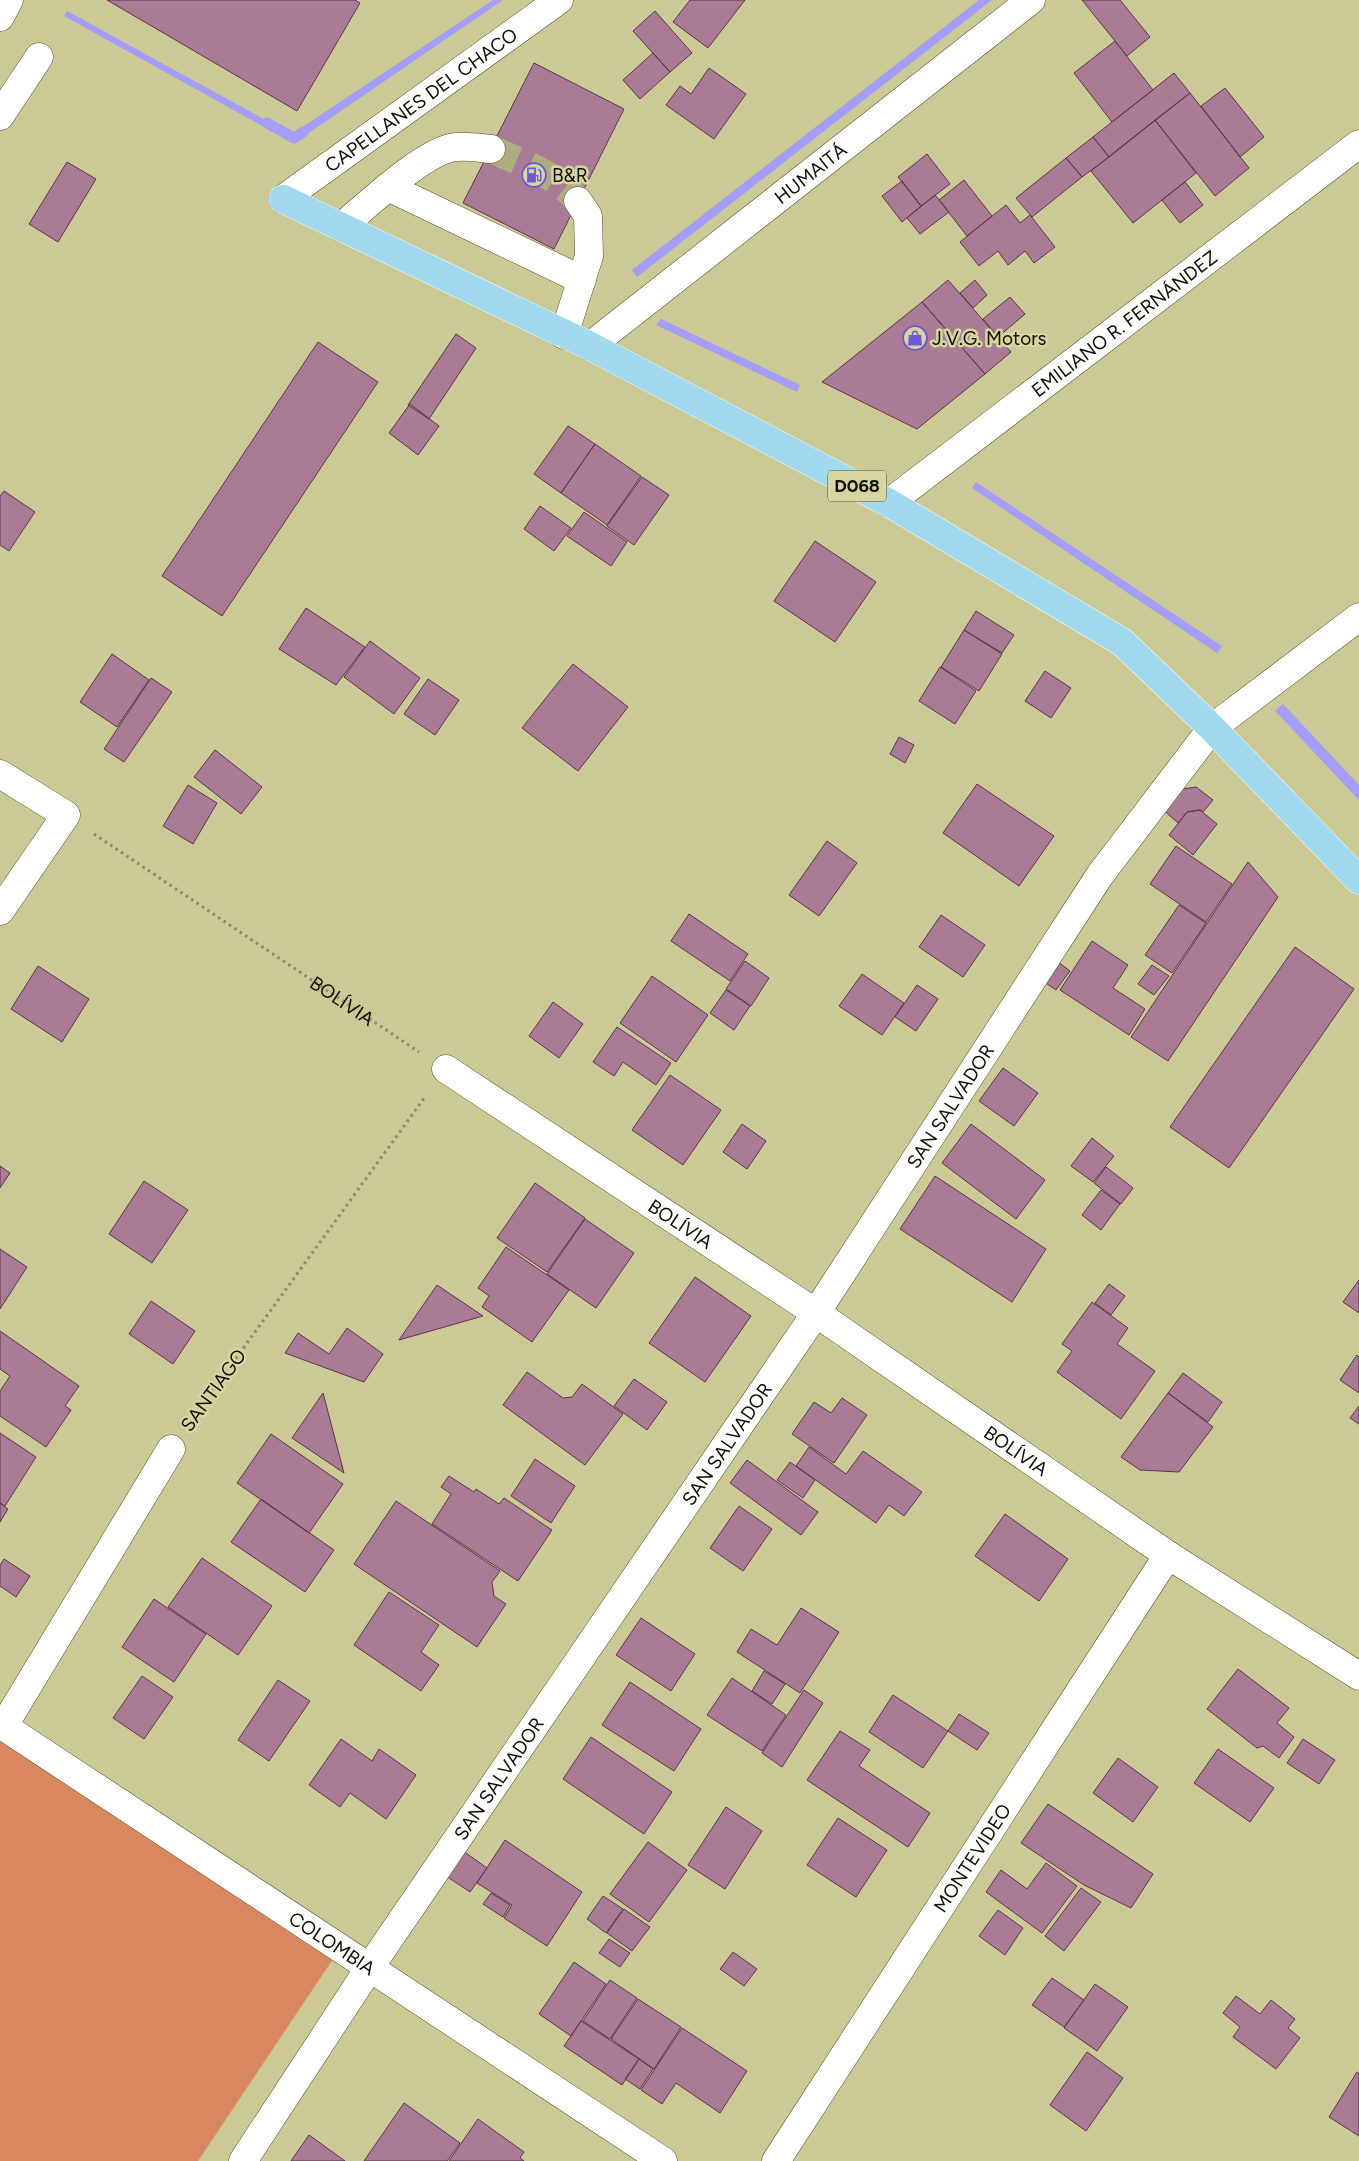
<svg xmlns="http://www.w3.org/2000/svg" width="1359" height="2161" viewBox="0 0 1359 2161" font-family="Figtree,sans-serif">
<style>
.green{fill:#d88760}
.water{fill:#a49dfa}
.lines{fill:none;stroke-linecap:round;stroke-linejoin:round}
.stream{stroke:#a49dfa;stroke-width:11}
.building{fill:#aa7b94;stroke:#5e354c}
.minor-tunnel{stroke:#afad80;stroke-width:28;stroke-dasharray:28 14;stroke-linecap:butt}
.minor-casing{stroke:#535121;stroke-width:29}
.major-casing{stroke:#fff;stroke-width:29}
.path{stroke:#8c8b64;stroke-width:3;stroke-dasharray:2.5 4;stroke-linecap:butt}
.minor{stroke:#fff;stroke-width:28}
.major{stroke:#a1d9ee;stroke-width:28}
.labels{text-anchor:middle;stroke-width:5;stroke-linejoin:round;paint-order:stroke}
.shield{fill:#d7d6a2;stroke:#4c4b31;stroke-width:1}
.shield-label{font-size:18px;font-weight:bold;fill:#100f00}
.street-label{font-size:19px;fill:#100f00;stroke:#d7d6a2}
.poi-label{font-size:19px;fill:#100f00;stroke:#d7d6a2;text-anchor:start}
</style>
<rect width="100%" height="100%" fill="#cbc996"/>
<path class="green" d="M0,1741L335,1956L198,2161H0Z"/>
<path class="water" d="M493,0H503L300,139L292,141L286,138Z
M979,0H992L637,277L632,270Z
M67,11L282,129L275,133L64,16Z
M661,319L800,385L797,392L656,325Z
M976,482L1222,646L1217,653L972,488Z
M1283,704L1359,785V800L1275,711Z"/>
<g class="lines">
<path class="stream" d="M267,123L294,138L303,132"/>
</g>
<path class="building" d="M107,0H355L360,3L297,111Z
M690,0H745L708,48L673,22Z
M1082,0H1120L1150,37L1127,56Z
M655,11L692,53L670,72L633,31Z
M1115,41L1153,90L1112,122L1074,73Z
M653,53L670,72L640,99L623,80Z
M534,63L624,109L554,249L463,203Z
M709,68L746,94L714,139L666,105L680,86L691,94Z
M1174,73L1190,93L1109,157L1093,137Z
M1225,88L1264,137L1240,157L1201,106Z
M1190,93L1249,168L1215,196L1155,120Z
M1155,120L1196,173L1133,223L1091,171Z
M1093,137L1109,157L1082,177L1066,158Z
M927,154L950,184L921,206L898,177Z
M1066,158L1082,177L1032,217L1016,198Z
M67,162L96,179L58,242L29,224Z
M964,180L992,216L967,236L939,200Z
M902,181L921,206L902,222L882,196Z
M1185,182L1203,205L1180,223L1162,200Z
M935,195L949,212L920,234L907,218Z
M1006,205L1020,223L1030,215L1055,247L1034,263L1025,251L1008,265L998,251L979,266L960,242Z
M948,280L1011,352L985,374L922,302Z
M975,280L987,295L973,308L960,293Z
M1010,297L1025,314L998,337L983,319Z
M922,302L985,374L917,429L822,382Z
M456,334L476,348L429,419L408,405Z
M318,342L378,382L222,616L162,576Z
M410,404L439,426L418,455L389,433Z
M568,426L595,444L561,493L534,474Z
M595,444L641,476L607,525L561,493Z
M642,477L669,495L634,545L607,526Z
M4,491L35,512L9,551L0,545V496Z
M540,506L571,528L554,551L524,529Z
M584,512L627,542L611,566L567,536Z
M815,541L876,582L835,642L774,601Z
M306,608L365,647L336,685L279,649Z
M976,611L1014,635L1002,653L964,630Z
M964,630L1002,654L979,691L941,667Z
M370,641L420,678L394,714L344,677Z
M112,654L149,680L117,727L80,702Z
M573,664L628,707L578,771L522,728Z
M940,667L976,691L955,724L919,701Z
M1045,671L1071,688L1051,718L1025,701Z
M151,678L172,692L124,762L104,749Z
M428,679L459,700L435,735L404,714Z
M899,737L914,745L905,763L890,754Z
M215,750L262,787L241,814L194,777Z
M977,784L1054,836L1019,886L943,833Z
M188,785L217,803L193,844L163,826Z
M1196,787L1213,800L1203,812L1200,810L1187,812L1178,823L1161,808L1176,790Z
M1200,810L1217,824L1193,855L1169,835L1187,812Z
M827,841L857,863L819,916L789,895Z
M1176,846L1232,884L1206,922L1150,884Z
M1248,862L1278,897L1168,1061L1131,1037Z
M1179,905L1206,923L1172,973L1145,955Z
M689,914L748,954L730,981L671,941Z
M941,915L985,945L963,977L919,947Z
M1092,941L1128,965L1113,988L1145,1009L1129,1035L1060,990Z
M1295,947L1354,989L1229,1168L1170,1127Z
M1054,959L1070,971L1056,990L1040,979Z
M745,961L769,978L751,1006L726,989Z
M1152,965L1169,976L1154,995L1138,984Z
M38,966L89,999L62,1042L11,1009Z
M862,974L904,1003L882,1035L839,1006Z
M652,976L708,1015L676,1062L620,1023Z
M917,985L938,999L916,1031L895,1017Z
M726,990L750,1006L734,1030L710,1013Z
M553,1002L583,1024L559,1058L529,1036Z
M617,1027L671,1063L656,1085L623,1062L614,1076L593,1062Z
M1003,1068L1038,1093L1014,1126L979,1101Z
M670,1075L721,1110L683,1165L632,1130Z
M742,1124L766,1141L747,1169L723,1152Z
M971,1124L1045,1180L1016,1219L942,1163Z
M1092,1138L1114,1156L1093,1182L1071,1166Z
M0,1166L10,1173L0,1188Z
M1106,1167L1133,1188L1121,1204L1094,1183Z
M935,1176L1046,1249L1012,1302L900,1229Z
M144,1181L188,1210L152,1263L109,1234Z
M535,1183L585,1218L547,1272L497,1238Z
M1101,1190L1120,1204L1101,1230L1082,1215Z
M585,1219L634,1253L596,1308L547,1274Z
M506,1247L569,1290L532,1342L482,1307L489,1296L478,1288Z
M0,1249L27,1267L0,1309Z
M695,1277L751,1316L705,1382L649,1343Z
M1359,1280V1313L1343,1302Z
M1109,1284L1125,1296L1111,1315L1095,1303Z
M437,1285L483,1316L399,1340Z
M151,1301L195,1331L173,1364L129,1334Z
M1092,1302L1128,1328L1117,1344L1155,1371L1121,1419L1057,1372L1072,1351L1062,1344Z
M347,1328L383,1354L364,1382L285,1353L298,1333L329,1354Z
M0,1331L79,1386L65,1406L71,1410L46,1447L0,1416V1391L10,1376L0,1369Z
M1357,1355L1359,1357V1393L1340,1380Z
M527,1372L563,1398L572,1397L582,1384L623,1414L585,1465L503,1405Z
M1183,1373L1222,1402L1208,1422L1168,1393Z
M634,1379L667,1402L647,1430L614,1406Z
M323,1393L344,1473L292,1438Z
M1168,1393L1213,1427L1179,1472L1140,1470L1121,1457Z
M842,1398L867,1415L834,1463L792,1434L814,1402L831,1413Z
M1359,1406V1424L1350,1418Z
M0,1433L36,1457L5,1506L0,1503Z
M271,1434L343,1484L309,1533L237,1483Z
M809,1447L846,1474L863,1451L922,1492L904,1516L889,1505L876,1523L796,1466Z
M535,1459L575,1486L551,1523L511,1496Z
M747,1460L818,1512L801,1535L730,1483Z
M790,1462L815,1480L803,1498L777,1480Z
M449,1476L474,1492L476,1489L499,1504L504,1498L552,1530L518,1581L432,1524L451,1494L441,1487Z
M261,1499L334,1550L305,1592L231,1542Z
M396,1501L500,1571L492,1582L494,1596L506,1604L477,1647L354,1564Z
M0,1503L8,1509L0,1522Z
M739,1506L772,1529L743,1571L710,1548Z
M1005,1514L1068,1559L1039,1601L975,1556Z
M202,1558L272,1606L238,1655L168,1607Z
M4,1559L30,1576L16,1597L0,1586V1565Z
M389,1592L439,1625L421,1652L439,1665L421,1691L354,1645Z
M154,1599L206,1634L174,1682L122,1647Z
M801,1608L839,1632L800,1693L737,1652L751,1629L777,1645Z
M641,1618L695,1654L671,1691L616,1655Z
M1238,1669L1289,1708L1277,1723L1294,1737L1279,1758L1263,1746L1257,1748L1207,1709Z
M764,1671L785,1684L772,1704L752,1691Z
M142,1676L173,1697L144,1739L113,1718Z
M732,1678L786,1715L762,1751L707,1715Z
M278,1680L310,1701L269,1761L238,1740Z
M630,1682L701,1729L674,1771L602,1725Z
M804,1690L823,1703L782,1767L762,1753Z
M893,1695L948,1731L923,1768L869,1732Z
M959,1714L989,1733L977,1750L948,1731Z
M840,1731L870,1750L859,1766L930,1813L908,1847L807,1780Z
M591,1737L672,1792L644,1834L563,1779Z
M341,1739L372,1761L379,1749L416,1775L386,1819L350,1793L340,1807L309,1785Z
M1303,1739L1335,1760L1319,1784L1287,1763Z
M1218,1749L1274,1788L1250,1822L1194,1783Z
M1118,1758L1158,1787L1133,1822L1093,1793Z
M1048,1804L1153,1874L1131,1908L1084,1885L1021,1843Z
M726,1807L762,1831L725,1889L688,1865Z
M838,1818L887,1850L856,1897L807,1865Z
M505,1840L582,1892L547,1946L504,1918L512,1905L477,1883Z
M648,1842L687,1870L649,1922L610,1894Z
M463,1851L487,1868L470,1892L446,1876Z
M1046,1863L1077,1886L1042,1933L986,1892L1001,1870L1027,1889Z
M1081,1888L1101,1902L1064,1951L1045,1936Z
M491,1893L510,1905L503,1917L483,1904Z
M603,1896L623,1909L606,1933L587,1919Z
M624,1909L650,1927L632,1951L607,1933Z
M998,1910L1023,1928L1005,1955L979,1936Z
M609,1939L630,1953L620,1967L599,1953Z
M733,1952L757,1969L744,1986L720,1969Z
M574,1962L606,1984L571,2036L539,2014Z
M1052,1978L1084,2000L1064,2027L1032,2005Z
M610,1980L637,1998L610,2039L583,2021Z
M1095,1984L1128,2007L1097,2051L1064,2028Z
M1236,1996L1260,2014L1271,2000L1295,2019L1288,2028L1300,2038L1276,2069L1233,2037L1240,2027L1223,2013Z
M638,1999L681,2027L654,2069L611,2039Z
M581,2021L639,2059L622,2085L564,2046Z
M682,2028L747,2071L720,2113L676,2083L662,2104L641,2090Z
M1087,2052L1123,2078L1086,2131L1050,2105Z
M639,2059L653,2069L640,2089L625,2079Z
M1357,2072L1359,2073V2136L1329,2117Z
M404,2103L460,2143L447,2161H364Z
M478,2119L524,2152L520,2158L524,2161H449Z
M309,2135L345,2161H291Z"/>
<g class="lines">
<path class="minor-tunnel" d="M491,149C521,163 557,174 578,201"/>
<g class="minor-casing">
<g id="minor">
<path d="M0,17L9,0"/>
<path d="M0,116L39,57"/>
<path d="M388,187L582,280"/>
<path id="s2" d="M283,199L559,0"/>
<path d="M341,227C365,207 426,149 456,147C467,146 480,148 491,149"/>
<path d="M564,335L589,256L588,216L578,201"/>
<path id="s3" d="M590,346L1031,0"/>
<path id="s4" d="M889,503L1359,144"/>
<path d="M0,774L66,815L0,911"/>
<path id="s5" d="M446,1069L816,1313L1168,1555L1359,1676"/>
<path id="s6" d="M0,1724L663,2161"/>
<path d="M3,1727L171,1449"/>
<path id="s7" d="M243,2161L370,1967L816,1313L1100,875L1212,728L1359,617"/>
<path id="s8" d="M776,2161L1168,1555"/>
</g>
</g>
<g class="major-casing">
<path id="major" d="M283,199L590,346L889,503L1122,642L1212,728L1359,880"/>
</g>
<g class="path">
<path id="s1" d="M94,834L419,1052"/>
<path d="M190,1422L425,1097"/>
</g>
<use href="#minor" class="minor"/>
<use href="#major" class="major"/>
</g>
<defs>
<g id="fuel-ring" transform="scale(1.25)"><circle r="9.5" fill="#d7d6a2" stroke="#6c58d2" stroke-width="1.5"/><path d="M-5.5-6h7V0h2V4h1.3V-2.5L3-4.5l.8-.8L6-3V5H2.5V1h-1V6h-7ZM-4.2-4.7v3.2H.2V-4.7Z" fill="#6c58d2"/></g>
<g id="shop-ring" transform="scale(1.25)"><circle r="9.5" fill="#d7d6a2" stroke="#6c58d2" stroke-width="1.5"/><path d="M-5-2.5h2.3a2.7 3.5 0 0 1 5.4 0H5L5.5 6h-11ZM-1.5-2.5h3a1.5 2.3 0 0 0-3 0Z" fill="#6c58d2"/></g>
</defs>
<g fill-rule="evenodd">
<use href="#fuel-ring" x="534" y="175"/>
<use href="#shop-ring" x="915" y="338"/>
</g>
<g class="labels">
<rect class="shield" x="828" y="470.5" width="58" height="31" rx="4"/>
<g class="shield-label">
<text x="857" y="492">D068</text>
</g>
<g class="street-label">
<text dy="7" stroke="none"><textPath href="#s2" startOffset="170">CAPELLANES DEL CHACO</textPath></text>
<text dy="7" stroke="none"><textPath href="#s3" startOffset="280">HUMAITÁ</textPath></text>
<text dy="7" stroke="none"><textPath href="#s4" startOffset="296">EMILIANO R. FERNÁNDEZ</textPath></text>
<text dy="7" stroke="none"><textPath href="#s1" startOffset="299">BOLÍVIA</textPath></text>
<text dy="7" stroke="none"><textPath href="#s7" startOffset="1270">SAN SALVADOR</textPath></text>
<text dy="7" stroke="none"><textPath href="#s5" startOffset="281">BOLÍVIA</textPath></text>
<text transform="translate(213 1390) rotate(-54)" y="7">SANTIAGO</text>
<text dy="7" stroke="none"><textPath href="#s7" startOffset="865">SAN SALVADOR</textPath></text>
<text dy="7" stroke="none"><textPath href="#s5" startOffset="686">BOLÍVIA</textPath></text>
<text dy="7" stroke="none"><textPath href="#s7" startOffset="460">SAN SALVADOR</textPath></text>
<text dy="7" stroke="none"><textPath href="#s8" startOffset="361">MONTEVIDEO</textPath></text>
<text dy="7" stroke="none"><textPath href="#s6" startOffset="398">COLOMBIA</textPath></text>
</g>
<g class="poi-label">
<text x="552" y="182">B&amp;R</text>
<text x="932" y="345">J.V.G. Motors</text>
</g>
</g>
</svg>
